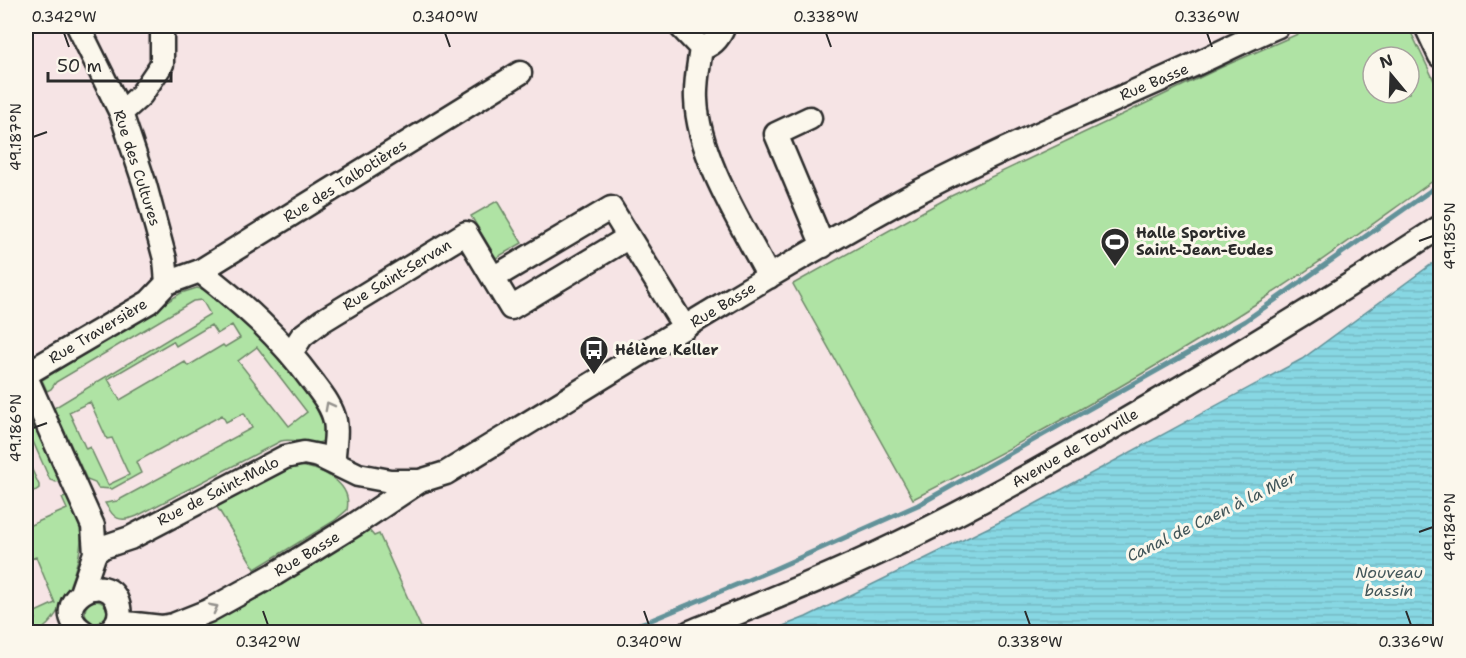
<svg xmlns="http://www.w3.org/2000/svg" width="1466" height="658" viewBox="0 0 1466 658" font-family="'Shantell Sans',sans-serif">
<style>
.green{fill:#afe3a4;stroke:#6d8768;stroke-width:1.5;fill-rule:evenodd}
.water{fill:url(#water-rules);stroke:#629299;stroke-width:1.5}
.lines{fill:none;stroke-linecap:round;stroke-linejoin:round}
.stream{stroke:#629299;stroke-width:5}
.minor-casing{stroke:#2b2b2b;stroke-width:27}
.minor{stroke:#fbf7ec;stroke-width:22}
.oneway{stroke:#93918c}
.ticks{fill:none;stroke:#2b2b2b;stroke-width:2}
.labels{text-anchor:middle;stroke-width:6;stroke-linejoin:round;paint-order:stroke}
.street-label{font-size:15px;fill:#2b2b2b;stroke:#fbf7ec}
.poi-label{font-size:15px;font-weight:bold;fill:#2b2b2b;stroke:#fbf7ec;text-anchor:start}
.water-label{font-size:16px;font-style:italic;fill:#425659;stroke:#fbf7ec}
.neatline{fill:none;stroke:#2b2b2b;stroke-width:2}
.ticks-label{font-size:15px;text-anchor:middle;fill:#2b2b2b}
</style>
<defs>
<pattern id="water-rules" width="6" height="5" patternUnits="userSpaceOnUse" patternTransform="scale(1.5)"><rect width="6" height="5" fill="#87d7e3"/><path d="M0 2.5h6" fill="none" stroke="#75b9c3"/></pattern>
</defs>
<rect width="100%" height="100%" fill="#f6e4e5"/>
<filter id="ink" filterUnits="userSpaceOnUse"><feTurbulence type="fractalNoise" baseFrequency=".0167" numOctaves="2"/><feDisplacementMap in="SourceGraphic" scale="12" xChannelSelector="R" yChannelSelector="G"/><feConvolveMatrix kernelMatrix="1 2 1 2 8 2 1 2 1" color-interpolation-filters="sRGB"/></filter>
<g filter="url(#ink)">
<path class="green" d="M1316,26H1408L1440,93V176C1382,217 1325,260 1265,298C1152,371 1032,438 913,499L793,284L951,196L1222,67ZM1373,57H1409V93H1373Z
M497,201L522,243L496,258L471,216Z
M197,288L210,291L272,346L314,403L326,430L325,440C313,448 294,437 281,441L137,516C119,523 114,519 105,503L117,501L252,428L244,413L226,422L222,415L136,462L141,473L112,489L98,488L95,483L87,480L54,408L210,314L202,300L193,301L56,382L51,389L47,391L42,380L181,293ZM211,325L217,334L232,325L240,338L225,347L223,345L188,366L185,362L120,400L108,379L173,341L176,346ZM257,347L307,412L289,426L238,361ZM90,402L107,439L112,438L129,475L108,485L90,447L86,449L69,412Z
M26,408L59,481L56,482L50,480L31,437L26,439Z
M26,457L39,485V488L35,491L30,489L26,478Z
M296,466C319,467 353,482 347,510L334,521L255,569L217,507L282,470Z
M67,497C73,510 80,522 81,536C82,559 60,627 35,632C32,633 29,632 26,632V624L36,619L33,613L55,603L36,557L26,561V527L67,509L62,498Z
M368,529L374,536L379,534L423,632H176L211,620L250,602Z
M85 612a11 11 0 1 1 22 0a11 11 0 1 1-22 0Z"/>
<path class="water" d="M1440,258V632H768L806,617L1022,511L1302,359Z"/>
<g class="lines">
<path class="stream" d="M615,632L649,621L772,570L918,505L1245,321L1440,184"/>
<g class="minor-casing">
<path id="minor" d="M78,26L121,113L145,185L165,259L167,283
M680,26L701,48C699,64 695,82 696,99C698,158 742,225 769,277
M1426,26L1440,56
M701,48C713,46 720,36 724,26
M121,113L141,95L162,64V26
M810,118L776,134L823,246
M200,271C244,305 279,336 312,381C321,393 332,406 335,421C338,436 333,448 334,463
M493,278L511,308L629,237
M291,353L302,336L322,321L466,233L493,278L611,208L685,328
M26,374L149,302L167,283L200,271L520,73
M26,377L93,526L95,553L81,593
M95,553L103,547L130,538L285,457L304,453L319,456L358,475L390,481H420
M117,622L162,627L173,625L208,611L275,574L354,525L420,481L446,473C593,384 739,291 890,207C986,154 1088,113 1187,68C1218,54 1247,39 1278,26
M84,632C43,606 109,562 119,607C121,617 117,625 109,631
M690,632C760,604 831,576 899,543C988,500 1073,451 1158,401C1253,345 1348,287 1440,227"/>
</g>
<use href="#minor" class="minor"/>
</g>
<defs><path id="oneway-chevron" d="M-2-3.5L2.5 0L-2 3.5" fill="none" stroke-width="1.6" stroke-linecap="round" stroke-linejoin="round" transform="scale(1.5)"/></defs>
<g class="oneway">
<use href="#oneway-chevron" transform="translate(329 406) rotate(-118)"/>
<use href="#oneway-chevron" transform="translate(214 608) rotate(-28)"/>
</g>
</g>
<path class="ticks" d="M64,33L69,47M445,33L450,47M826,33L831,47M1207,33L1212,47M33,137L47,132M1419,241L1433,236M33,428L47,423M1419,532L1433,527M263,611L268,625M644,611L649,625M1025,611L1030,625M1406,611L1411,625"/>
<defs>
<g id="stadium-pin" transform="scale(1.5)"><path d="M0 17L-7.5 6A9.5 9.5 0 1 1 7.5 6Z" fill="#2b2b2b" stroke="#fbf7ec"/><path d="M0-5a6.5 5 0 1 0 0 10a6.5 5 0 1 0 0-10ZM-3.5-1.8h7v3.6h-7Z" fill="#fff"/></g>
<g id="bus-pin" transform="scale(1.5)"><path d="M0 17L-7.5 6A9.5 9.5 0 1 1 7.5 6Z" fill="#2b2b2b" stroke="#fbf7ec"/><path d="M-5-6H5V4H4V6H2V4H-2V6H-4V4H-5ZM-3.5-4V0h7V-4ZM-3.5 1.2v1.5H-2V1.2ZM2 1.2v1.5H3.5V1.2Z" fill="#fff"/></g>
</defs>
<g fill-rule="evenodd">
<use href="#stadium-pin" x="1115" y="242"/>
<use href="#bus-pin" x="594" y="350"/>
</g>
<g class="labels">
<g class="street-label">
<text transform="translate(1154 82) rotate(-23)" y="5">Rue Basse</text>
<text transform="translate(137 168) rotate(72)" y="5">Rue des Cultures</text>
<text transform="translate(345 181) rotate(-32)" y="5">Rue des Talbotières</text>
<text transform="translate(397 275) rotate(-31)" y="5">Rue Saint-Servan</text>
<text transform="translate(723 305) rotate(-31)" y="5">Rue Basse</text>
<text transform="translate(98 331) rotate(-31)" y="5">Rue Traversière</text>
<text transform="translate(1075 448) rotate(-30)" y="5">Avenue de Tourville</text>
<text transform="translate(218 491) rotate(-27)" y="5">Rue de Saint-Malo</text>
<text transform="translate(307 554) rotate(-31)" y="5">Rue Basse</text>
</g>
<g class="poi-label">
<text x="1136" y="238">Halle Sportive<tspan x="1136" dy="17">Saint-Jean-Eudes</tspan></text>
<text x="615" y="355">Hélène Keller</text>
</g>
<g class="water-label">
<text transform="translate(1211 516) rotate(-26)" y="6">Canal de Caen à la Mer</text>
<text x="1389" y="578">Nouveau<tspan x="1389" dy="18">bassin</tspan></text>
</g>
</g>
<rect width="1466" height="658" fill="none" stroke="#fbf7ec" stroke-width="66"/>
<g transform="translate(1391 75) rotate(341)"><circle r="28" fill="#fbf7ec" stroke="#a8a59f" stroke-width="1.5"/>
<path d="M0-4.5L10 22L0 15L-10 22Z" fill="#2b2b2b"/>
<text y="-9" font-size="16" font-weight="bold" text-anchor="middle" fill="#2b2b2b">N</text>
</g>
<path d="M48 72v9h123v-9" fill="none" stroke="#2b2b2b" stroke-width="3"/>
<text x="57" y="72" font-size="18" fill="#2b2b2b" stroke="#fbf7ec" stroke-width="4.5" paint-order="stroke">50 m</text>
<rect x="33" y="33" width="1400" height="592" class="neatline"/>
<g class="ticks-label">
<text x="64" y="22">0.342°W</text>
<text x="445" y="22">0.340°W</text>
<text x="826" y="22">0.338°W</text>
<text x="1207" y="22">0.336°W</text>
<text transform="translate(16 137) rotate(-90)" y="5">49.187°N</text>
<text transform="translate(1450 236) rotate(-90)" y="5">49.185°N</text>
<text transform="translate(16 428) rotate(-90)" y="5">49.186°N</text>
<text transform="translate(1450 527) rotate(-90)" y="5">49.184°N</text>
<text x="268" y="647">0.342°W</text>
<text x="649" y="647">0.340°W</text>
<text x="1030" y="647">0.338°W</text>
<text x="1411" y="647">0.336°W</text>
</g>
</svg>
